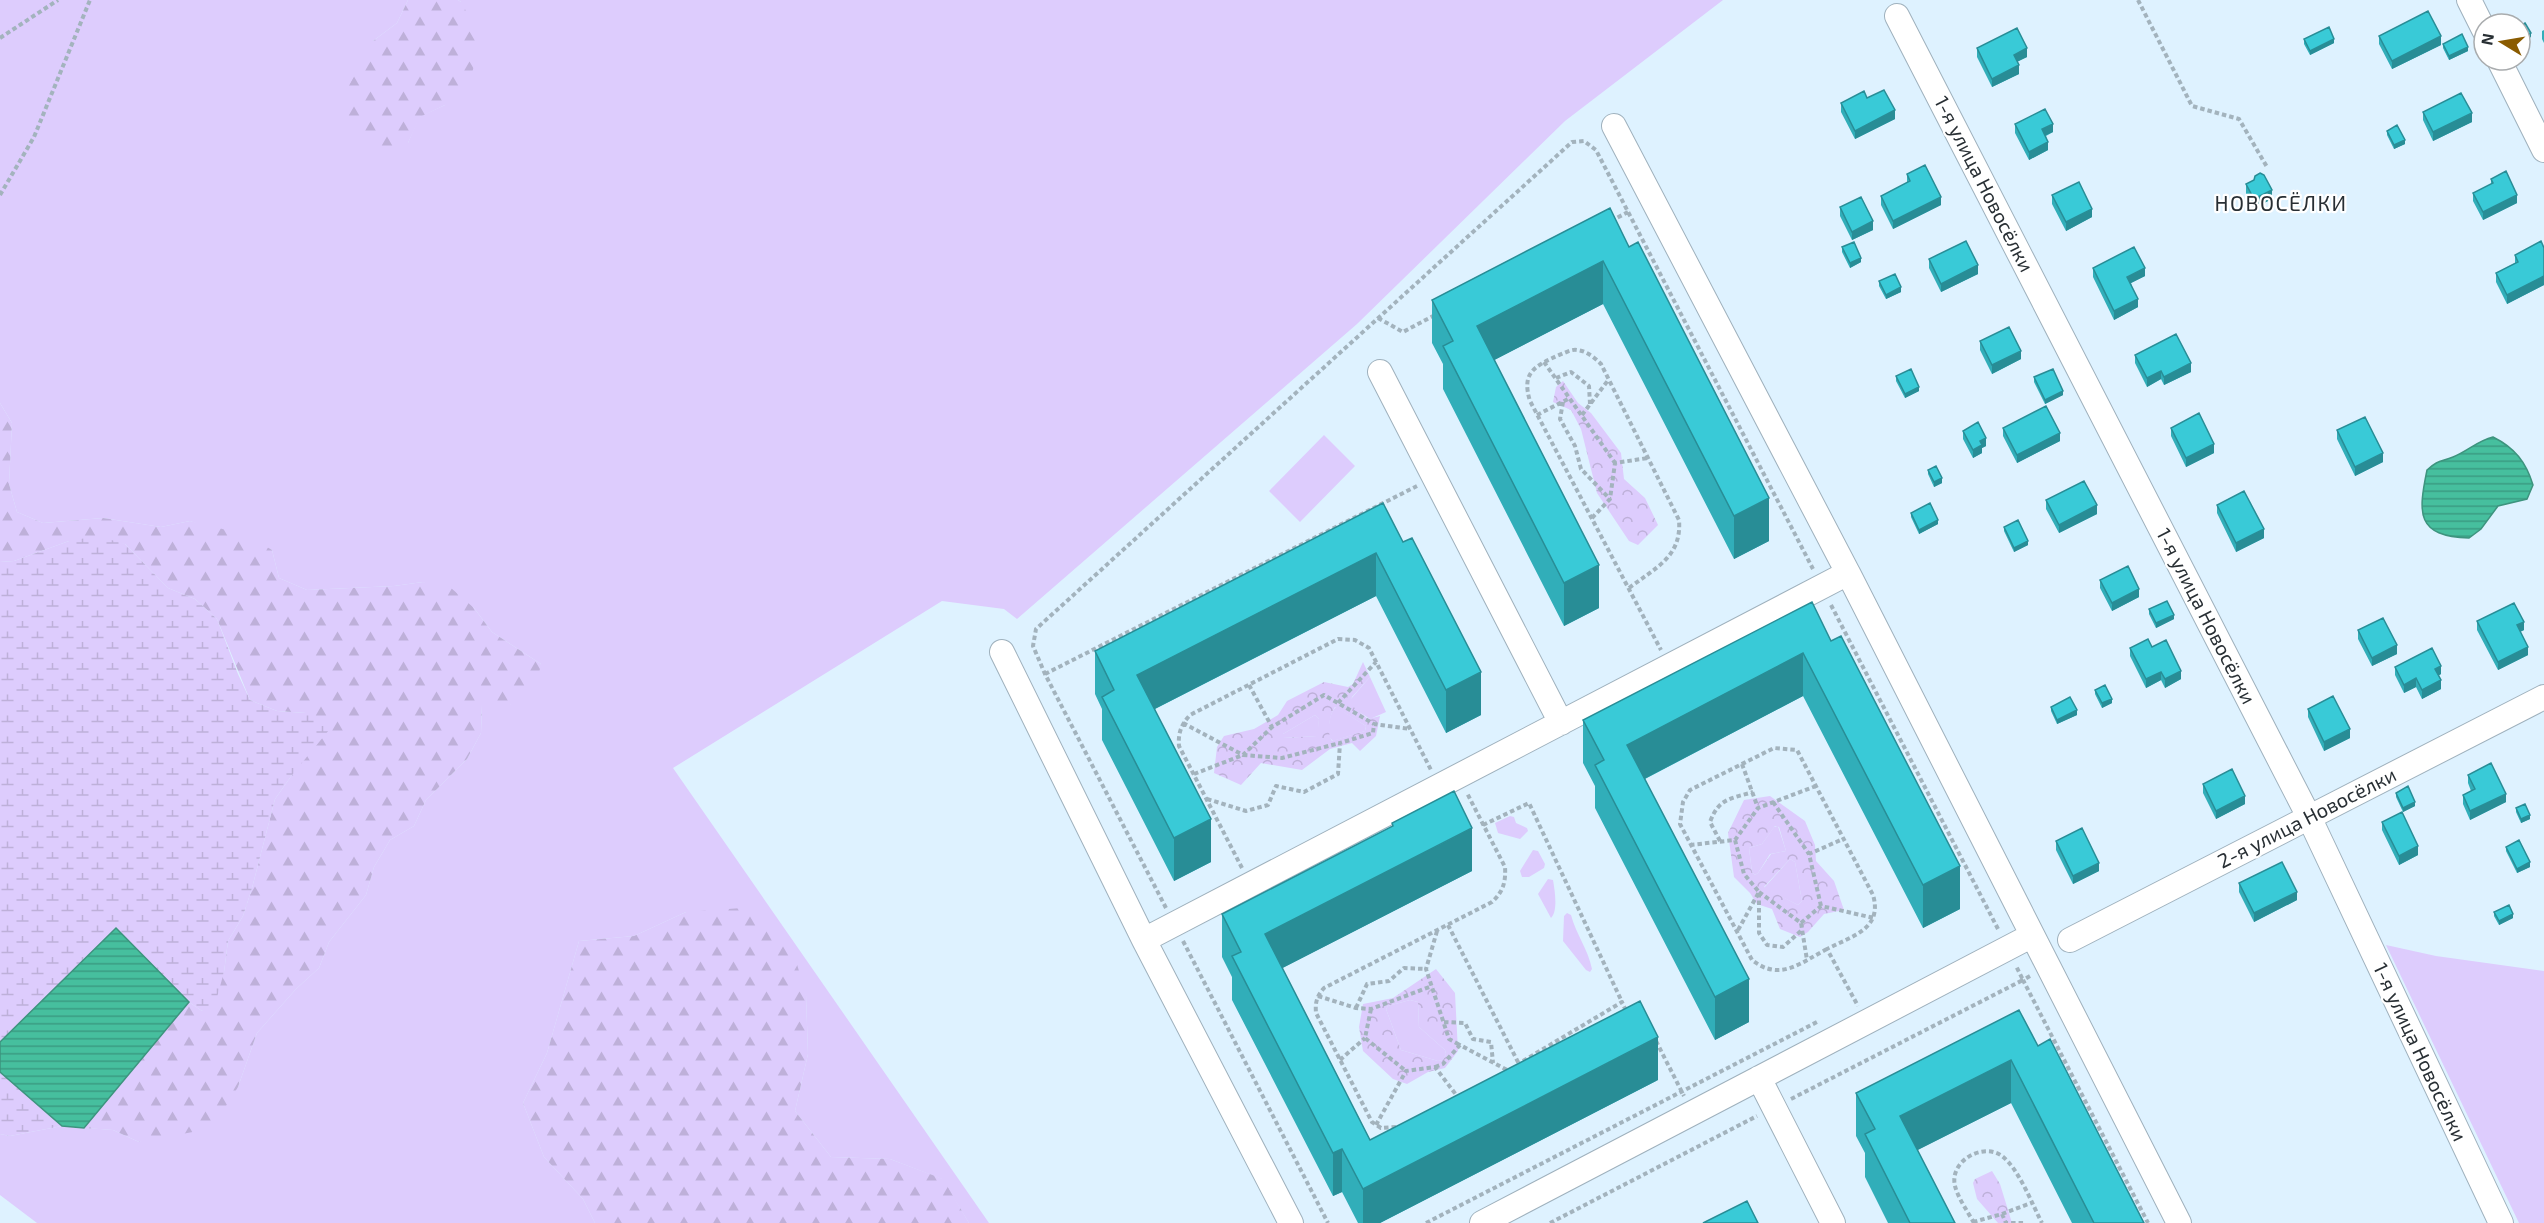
<svg xmlns="http://www.w3.org/2000/svg" width="2544" height="1223" viewBox="0 0 2544 1223" font-family="'Exo 2',sans-serif">
<style>
.grass{fill:#ddccfd}
.forest{fill:url(#forest-firs)}
.wetland{fill:url(#wetland-marsh)}
.park{fill:url(#park-crowns);fill-rule:evenodd}
.water{fill:url(#water-rules);stroke:#3d947e;stroke-width:1.5}
.lines{fill:none;stroke-linecap:round;stroke-linejoin:round}
.minor-casing{stroke:#9fb1bd;stroke-width:26}
.path{stroke:#a3b3bd;stroke-width:4;stroke-dasharray:4.5 3;stroke-linecap:butt}
.minor{stroke:#fff;stroke-width:24}
.wall{fill:#31aeb9}
.shaded-wall{fill:#288d96}
.building{fill:#39cad7;stroke:#288d96;stroke-width:1.5}
.labels{text-anchor:middle;stroke-width:4.5;stroke-linejoin:round;paint-order:stroke}
.street-label{font-size:20px;fill:#282f34;stroke:#fff}
.neighbourhood-label{font-size:21px;letter-spacing:1.5px;fill:#282f34;stroke:#fff}
</style>
<defs>
<pattern id="forest-firs" width="22" height="20" patternUnits="userSpaceOnUse" patternTransform="scale(1.5)"><rect width="22" height="20" fill="#ddccfd"/><path d="M5 1l3.5 6h-7zM16 11l3.5 6h-7z" fill="#beb0d9"/></pattern>
<pattern id="wetland-marsh" width="20" height="14" patternUnits="userSpaceOnUse" patternTransform="scale(1.5)"><rect width="20" height="14" fill="#ddccfd"/><path d="M1 5h8M5 5V1M11 12h8M15 12V8" fill="none" stroke="#beb0d9"/></pattern>
<pattern id="park-crowns" width="20" height="18" patternUnits="userSpaceOnUse" patternTransform="scale(1.5)"><rect width="20" height="18" fill="#ddccfd"/><path d="M2 6a3 3 0 1 1 6 0M12 15a3 3 0 1 1 6 0" fill="none" stroke="#beb0d9"/></pattern>
<pattern id="water-rules" width="6" height="5" patternUnits="userSpaceOnUse" patternTransform="scale(1.5)"><rect width="6" height="5" fill="#46bf9e"/><path d="M0 2.5h6" fill="none" stroke="#3a9c82"/></pattern>
</defs>
<rect width="100%" height="100%" fill="#def2ff"/>
<path class="grass" d="M0,0H408L397,23L373,41L408,143L419,117L445,105L461,2L458,0H1723L1565,121L1357,324L1017,619L1004,609L942,601L673,768L989,1223H969L942,1179L890,1159L831,1157L795,1111L808,1054L806,995L686,912L634,936L579,941L547,1053L523,1103L544,1157L583,1199L595,1223H37L0,1195V1134L10,1136L62,1126L113,1130L139,1142L238,1087L257,1033L296,989L319,968L329,942L366,895L374,867L390,840L414,826L426,800L467,759L481,733L482,705H510L541,664L492,632L474,608L423,582L394,586L307,590L279,578L272,550L190,521L161,527L103,518L43,523L17,512L9,484L12,423L0,403Z
M1324,435L1355,466L1300,522L1269,491Z
M1370,677L1386,712L1370,719L1350,706V700Z
M1336,707L1366,726L1365,731L1333,741L1329,737C1328,729 1329,713 1336,707Z
M1315,715L1319,719L1318,736L1283,738V734Z
M1510,816L1514,817L1516,823L1527,828L1528,831L1520,839L1498,833L1495,823Z
M1778,826L1786,851L1770,854L1758,873L1755,875L1752,872L1749,848L1762,844L1774,827Z
M1533,850L1538,851L1545,864L1544,868L1529,877H1522L1520,871Z
M1790,859L1795,862L1802,901L1798,905L1764,888Z
M1548,879L1553,880C1555,892 1558,911 1551,918L1538,894Z
M1567,913L1571,915C1576,934 1588,949 1592,969L1590,972L1586,970L1563,941L1564,916Z
M2386,945L2436,956L2544,971V1223H2519Z
M1410,1000L1418,1002L1419,1027L1445,1050L1446,1054L1443,1060L1438,1061L1401,1050L1386,1009L1388,1006Z"/>
<path class="forest" d="M408,0H458L461,2L476,29V59L468,87L445,105L420,117L408,143L385,163L346,120V91L373,41L397,23Z
M0,403L12,423L9,484L17,512L43,523L103,518L161,527L190,521L247,535L272,550L279,578L307,590L394,586L423,582L451,588L474,608L492,632L541,664L535,691L510,705H482L481,733L467,759L426,800L414,826L390,840L374,867L366,895L329,942L319,968L296,989L257,1033L238,1087L221,1114L198,1131L139,1142L113,1130L84,1128L189,1002L202,1011L224,972L228,941L243,916L252,888L275,799L292,775L306,713L277,711L250,700L217,619L195,599L168,588L125,544L69,541L14,561L0,562Z
M742,908L789,937L806,995L808,1054L795,1111L831,1157L890,1159L943,1179L969,1223H595L583,1199L544,1157L523,1103L547,1053L579,941L634,936L686,912Z"/>
<path class="wetland" d="M98,536L125,544L168,588L195,599L217,619L238,674L250,700L277,711L306,713L329,730L292,775L275,799L252,888L243,916L228,941L224,972L216,1001L202,1011L189,1002L116,928L0,1042V562L14,561L69,541Z
M0,1072L62,1126L10,1136L0,1134Z"/>
<path class="park" d="M1563,381L1578,403L1591,413L1621,453L1624,479L1645,498L1658,525L1638,545L1629,541L1597,493L1581,429L1571,410L1553,402L1556,387Z
M1363,662L1370,677L1352,697L1350,704L1368,719L1380,716L1376,736L1360,751L1352,743L1330,749L1302,770L1261,763L1241,785L1214,773L1217,747L1224,736L1254,729L1278,715L1287,701L1324,682L1348,687L1353,684ZM1335,707L1366,726L1365,731L1332,741C1326,733 1330,714 1335,707ZM1315,715L1319,719L1317,736L1283,738V734Z
M1770,796L1805,821L1815,845L1816,861L1834,881L1844,910L1824,914L1808,932L1800,937L1780,929L1772,909L1757,904L1750,893L1734,877L1728,833L1744,800ZM1775,826L1779,827L1786,851L1771,854L1758,873L1755,875L1752,872L1749,848L1762,844ZM1790,859L1795,862L1802,901L1798,905L1764,887Z
M1436,969L1455,993L1458,1051L1445,1068L1428,1072L1407,1084L1393,1079L1363,1051L1359,1027L1363,1004L1393,998ZM1410,1000L1418,1002L1419,1027L1445,1050L1446,1054L1443,1060L1438,1061L1401,1050L1386,1009L1388,1006Z
M1992,1171L2000,1184L2012,1223H1998L1977,1199L1973,1183L1975,1179Z"/>
<path class="water" d="M2493,437C2515,448 2526,462 2533,485L2527,499L2498,506L2481,529L2469,538C2416,536 2418,514 2427,470C2438,460 2440,462 2453,457C2468,451 2477,441 2493,437Z
M116,928L189,1002L84,1128L62,1126L0,1072V1042Z"/>
<g class="lines">
<g class="minor-casing">
<path id="minor" d="M2469,0L2484,30
M1897,16L2309,817L2501,1223
M2499,60L2544,150
M1380,372L1561,723
M1848,573L2179,1223
M1002,652L1144,940
M2070,940L2544,697
M1759,1078L1833,1223
M1291,1223L1144,940L1848,573L1614,126
M1482,1223L2031,936"/>
</g>
<path class="path" d="M2138,0L2192,106L2239,119L2267,167
M0,38L58,0
M0,195L34,137L90,0
M1611,221L1628,212
M1378,318L1403,332L1435,315
M1544,362L1615,463
M1556,378L1571,372L1589,386L1590,404
M1563,402L1560,419L1575,446L1581,469L1610,499
M1537,415L1570,398
M1582,415L1609,379
M1592,518L1610,499L1615,463L1648,458
M1629,588C1655,568 1682,557 1679,520L1601,364C1595,358 1587,351 1577,350C1571,349 1565,353 1559,355C1535,366 1521,372 1530,401L1661,650
M1831,605L1998,929
M1045,674L1417,486
M1249,685L1272,727L1324,695L1374,724
M1338,703L1376,662
M1183,723L1243,755L1272,727
M1742,764L1758,808
M1194,774L1243,755L1282,758L1340,743
M1207,799L1246,811L1268,805L1276,786L1304,792L1338,774L1340,743L1373,733L1374,724L1410,729
M1773,802L1809,854
M1483,825L1529,803L1622,1002
M1735,840L1744,874L1759,892L1737,932
M1720,841L1710,822C1719,798 1730,799 1753,792
M1690,845L1735,840L1758,808L1816,786
M1242,868L1179,746C1178,733 1181,725 1190,715L1338,639L1355,640L1369,648L1431,770
M1759,892L1801,923L1807,960
M1759,893V933L1767,945L1783,947L1802,930
M1821,906L1809,854L1843,839
M1166,908L1045,674L1033,646L1036,629L1572,142L1584,141L1596,150L1813,569
M1801,923L1821,906L1874,918
M1448,925L1519,1064
M1437,931L1426,969L1449,1039L1460,1045
M1183,941L1328,1223
M1827,949C1800,963 1780,982 1752,960L1680,824L1683,802L1690,790L1774,748L1797,750L1873,895C1883,929 1852,936 1827,949L1858,1006
M2030,976L2023,980L2148,1223
M1318,996L1356,1008L1371,1009L1432,986
M1356,1008L1367,984L1389,981L1404,968L1426,969
M1371,1009L1365,1038L1406,1071
M1444,1022L1465,1023L1473,1039L1491,1042L1493,1063
M1656,1041L1684,1096
M1340,1060L1365,1038
M1523,1061L1622,1002L1627,1013
M1435,1067L1443,1064L1460,1045L1507,1070
M1791,1099L2023,980L2016,966
M1376,1125L1406,1071L1435,1067L1457,1096
M1396,1127L1381,1128L1372,1122L1316,1013C1315,1002 1317,996 1324,988L1492,902C1503,892 1506,882 1505,867L1467,793
M2002,1214L2031,1203
M1973,1222L2002,1214L2006,1223H2024
M1426,1223L1819,1021
M1550,1223L1757,1116
M1974,1223C1968,1212 1958,1198 1955,1186C1949,1161 1983,1142 2002,1156C2019,1169 2032,1204 2042,1223"/>
<use href="#minor" class="minor"/>
</g>
<path class="wall" d="M2544,30V43L2542,39V31Z
M2379,36L2441,45L2392,69L2379,44Z
M2304,39L2334,43L2310,55L2304,44Z
M2443,44L2468,51L2449,60L2443,48Z
M1977,48L2027,57L2017,62L2019,74L1992,87L1977,57Z
M1841,103L1895,119L1855,139L1841,112Z
M2423,112L2472,122L2433,141L2423,120Z
M2015,124L2053,132L2046,136L2048,150L2029,160L2015,133Z
M2387,131L2405,144L2394,149L2387,135Z
M1907,174L1941,205L1893,229L1881,205V196L1907,183Z
M2491,179L2517,203L2483,220L2473,201V193L2491,184Z
M2254,180L2272,199L2254,208L2246,193V184Z
M2052,195L2092,217L2066,231L2052,204Z
M1840,207L1873,230L1852,240L1840,216Z
M1610,208L1769,541L1734,559L1603,304L1494,360L1599,608L1564,626L1443,389V364L1432,343V300Z
M1842,247L1861,262L1850,268L1842,252Z
M2544,248V285L2507,304L2496,282V273L2515,263V255Z
M1929,259L1978,274L1941,292L1929,268Z
M2093,268L2145,276L2131,283L2138,307L2114,320L2093,277Z
M1879,281L1901,292L1886,299L1879,286Z
M1980,341L2021,359L1992,374L1980,350Z
M2135,355L2191,372L2164,385L2161,379L2147,387L2135,363Z
M1896,376L1919,391L1905,398L1896,381Z
M2034,377L2063,395L2045,404L2034,382Z
M2003,428L2060,441L2017,463L2003,436Z
M2171,428L2214,453L2186,467L2171,436Z
M2337,430L2383,462L2355,476L2337,439Z
M1963,431L1986,446L1982,448V453L1973,458L1963,439Z
M1928,470L1942,483L1934,487L1928,474Z
M2046,500L2097,514L2059,533L2046,509Z
M2217,505L2264,538L2236,552L2217,513Z
M1911,513L1938,524L1919,534L1911,517Z
M2004,527L2028,545L2014,552L2004,531Z
M1403,542L1481,715L1446,733L1376,596L1155,709L1211,862L1174,881L1102,740V709L1095,694V651Z
M2100,580L2139,597L2112,611L2100,588Z
M2149,609L2174,619L2156,628L2149,614Z
M2477,621L2524,630L2520,632L2528,655L2498,670L2477,630Z
M2358,630L2397,654L2372,666L2358,639Z
M1831,641L1960,909L1923,928L1803,696L1645,779L1749,1022L1715,1040L1595,808V786L1583,763V720Z
M2152,647L2181,679L2165,688L2161,680L2146,688L2130,656V648Z
M2395,667L2441,674L2438,676L2441,689L2422,699L2416,687L2404,693L2395,675Z
M2095,690L2112,703L2102,708L2095,694Z
M2051,707L2077,715L2057,724L2051,711Z
M2308,709L2350,738L2324,751L2308,717Z
M2468,775L2506,802L2470,820L2463,804V795L2471,791L2468,783Z
M2203,784L2245,804L2216,819L2203,793Z
M2396,793L2415,806L2403,812L2396,797Z
M2516,808L2530,819L2521,823L2516,812Z
M2382,822L2418,855L2399,865L2382,830Z
M1392,823L1472,871L1282,968L1370,1140L1658,1080L1380,1223H1358L1342,1192L1333,1196L1232,1000V977L1222,957V914L1392,827Z
M2056,841L2099,871L2073,884L2056,850Z
M2506,847L2530,867L2517,873L2506,851Z
M2239,883L2297,900L2254,922L2239,892Z
M2494,912L2513,918L2499,925L2494,916Z
M2038,1046L2144,1223H2072L2011,1103L1917,1150L1955,1223H1888L1865,1177V1153L1856,1136V1093Z"/>
<path class="shaded-wall" d="M2531,33V37L2520,44V39Z
M2441,36V45L2392,69V61Z
M2334,39V43L2310,55V51Z
M2468,47V51L2449,60V56Z
M2027,48V57L2014,63V55Z
M2019,65V74L1992,87V79Z
M1895,110V119L1855,139V131Z
M2472,113V122L2433,141V132Z
M2053,124V132L2042,137V129Z
M2405,140V144L2394,149V145Z
M2048,142V150L2029,160V152Z
M2272,190V199L2254,208V199Z
M2517,195V203L2483,220V212Z
M1941,197V205L1893,229V221Z
M2092,209V217L2066,231V222Z
M1873,221V230L1852,240V232Z
M1861,258V262L1850,268V263Z
M1603,261V304L1477,369V326Z
M1978,265V274L1941,292V284Z
M2145,268V276L2127,285V277Z
M2544,276V285L2507,304V295Z
M1901,287V292L1886,299V295Z
M2138,299V307L2114,320V311Z
M2021,351V359L1992,374V365Z
M2191,363V372L2164,385V377Z
M2161,371V379L2147,387V378Z
M1919,387V391L1905,398V394Z
M2063,391V395L2045,404V400Z
M2060,433V441L2017,463V455Z
M1986,438V446L1982,448V453L1973,458V450L1980,441Z
M2214,444V453L2186,467V458Z
M2383,453V462L2355,476V467Z
M1942,478V483L1934,487V482Z
M1769,498V541L1734,559V516Z
M2097,505V514L2059,533V525Z
M1938,520V524L1919,534V530Z
M2264,529V538L2236,552V543Z
M2028,541V545L2014,552V548Z
M1376,553V596L1137,718V675Z
M1599,565V608L1564,626V583Z
M2139,589V597L2112,611V603Z
M2174,615V619L2156,628V623Z
M2524,622V630L2517,633V625Z
M2397,645V654L2372,666V658Z
M2528,647V655L2498,670V662Z
M1803,653V696L1627,788V745Z
M2441,666V674L2435,677V669Z
M2181,671V679L2165,688V679Z
M1481,672V715L1446,733V690Z
M2161,672V680L2146,688V679Z
M2416,678V687L2404,693V685Z
M2441,680V689L2422,699V690Z
M2112,699V703L2102,708V703Z
M2077,710V715L2057,724V720Z
M2350,729V738L2324,751V742Z
M2506,794V802L2470,820V811Z
M2245,796V804L2216,819V811Z
M2415,802V806L2403,812V808Z
M2530,815V819L2521,823V819Z
M1211,819V862L1174,881V838Z
M1472,828V871L1265,977V934Z
M2418,846V855L2399,865V856Z
M2530,862V867L2517,873V869Z
M2099,863V871L2073,884V876Z
M1960,866V909L1923,928V885Z
M2297,892V900L2254,922V913Z
M2513,914V918L2499,925V921Z
M1749,979V1022L1715,1040V997Z
M1658,1037V1080L1380,1223H1363V1189Z
M2011,1060V1103L1900,1159V1116Z
M1342,1149V1192L1333,1196V1153Z"/>
<path class="building" d="M2428,11L2441,36L2392,61L2379,36Z
M2525,23L2531,33L2520,39V26Z
M2329,27L2334,39L2310,51L2304,39Z
M2017,28L2027,48L2014,55L2019,65L1992,79L1977,48Z
M2462,34L2468,47L2449,56L2443,44Z
M1884,90L1895,110L1855,131L1841,103L1864,91L1867,98Z
M2461,93L2472,113L2433,132L2423,112Z
M2045,109L2053,124L2042,129L2048,142L2029,152L2015,124Z
M2397,125L2405,140L2394,145L2387,131Z
M1925,165L1941,197L1893,221L1881,196L1910,181L1907,174Z
M2506,171L2517,195L2483,212L2473,193L2493,183L2491,179Z
M2260,173L2264,175L2272,190L2254,199L2246,184L2254,180L2255,176Z
M2079,182L2092,209L2066,222L2052,195Z
M1861,197L1873,221L1852,232L1840,207Z
M1610,208L1629,247L1638,242L1769,498L1734,516L1603,261L1477,326L1599,565L1564,583L1443,346L1453,341L1432,300Z
M1966,241L1978,265L1941,284L1929,259Z
M2541,241L2544,248V276L2507,295L2496,273L2518,262L2515,255Z
M1854,242L1861,258L1850,263L1842,247Z
M2134,247L2145,268L2127,277L2138,299L2114,311L2093,268Z
M1895,274L1901,287L1886,295L1879,281Z
M2009,327L2021,351L1992,365L1980,341Z
M2176,334L2191,363L2164,377L2161,371L2147,378L2135,355Z
M1911,369L1919,387L1905,394L1896,376Z
M2053,369L2063,391L2045,400L2034,377Z
M2046,406L2060,433L2017,455L2003,428Z
M2199,413L2214,444L2186,458L2171,428Z
M2365,417L2383,453L2355,467L2337,430Z
M1978,422L1986,438L1980,441L1982,445L1973,450L1963,431Z
M1936,466L1942,478L1934,482L1928,470Z
M2084,481L2097,505L2059,525L2046,500Z
M2244,491L2264,529L2236,543L2217,505Z
M1383,503L1403,542L1412,538L1481,672L1446,690L1376,553L1137,675L1211,819L1174,838L1102,697L1114,690L1095,651Z
M1930,503L1938,520L1919,530L1911,513Z
M2018,520L2028,541L2014,548L2004,527Z
M2128,566L2139,589L2112,603L2100,580Z
M2167,601L2174,615L2156,623L2149,609Z
M1812,602L1831,641L1841,636L1960,866L1923,885L1803,653L1627,745L1749,979L1715,997L1595,765L1604,760L1583,720Z
M2514,603L2524,622L2517,625L2528,647L2498,662L2477,621Z
M2383,618L2397,645L2372,658L2358,630Z
M2148,639L2152,647L2166,640L2181,671L2165,679L2161,672L2146,679L2130,648Z
M2432,648L2441,666L2435,669L2441,680L2422,690L2416,678L2404,685L2395,667Z
M2105,685L2112,699L2102,703L2095,690Z
M2333,696L2350,729L2324,742L2308,709Z
M2070,697L2077,710L2057,720L2051,707Z
M2491,763L2506,794L2470,811L2463,795L2475,789L2468,775Z
M2232,769L2245,796L2216,811L2203,784Z
M2408,786L2415,802L2403,808L2396,793Z
M1454,791L1472,828L1265,934L1370,1140L1640,1001L1658,1037L1363,1189L1342,1149L1333,1153L1232,956L1241,952L1222,914L1393,826L1392,823Z
M2525,804L2530,815L2521,819L2516,808Z
M2402,812L2418,846L2399,856L2382,822Z
M2082,828L2099,863L2073,876L2056,841Z
M2519,840L2530,862L2517,869L2506,847Z
M2282,862L2297,892L2254,913L2239,883Z
M2509,905L2513,914L2499,921L2494,912Z
M2019,1010L2038,1046L2050,1039L2144,1223H2094L2011,1060L1900,1116L1955,1223H1910L1865,1134L1875,1129L1856,1093Z
M1747,1201L1758,1223H1703Z"/>
<g class="labels">
<g class="street-label">
<text transform="translate(1984 184) rotate(63)" y="7">1-я улица Новосёлки</text>
<text transform="translate(2206 616) rotate(63)" y="7">1-я улица Новосёлки</text>
<text transform="translate(2307 818) rotate(-27)" y="7">2-я улица Новосёлки</text>
<text transform="translate(2420 1052) rotate(65)" y="7">1-я улица Новосёлки</text>
</g>
<g class="neighbourhood-label">
<text x="2281" y="211">НОВОСЁЛКИ</text>
</g>
</g>
<g transform="translate(2502 42) rotate(281)"><circle r="28" fill="#ffffff" stroke="#a9acae" stroke-width="1.5"/>
<path d="M0-4.5L10 22L0 15L-10 22Z" fill="#8a5b00"/>
<text y="-9" font-size="16" font-weight="bold" text-anchor="middle" fill="#282f34">N</text>
</g>
</svg>
